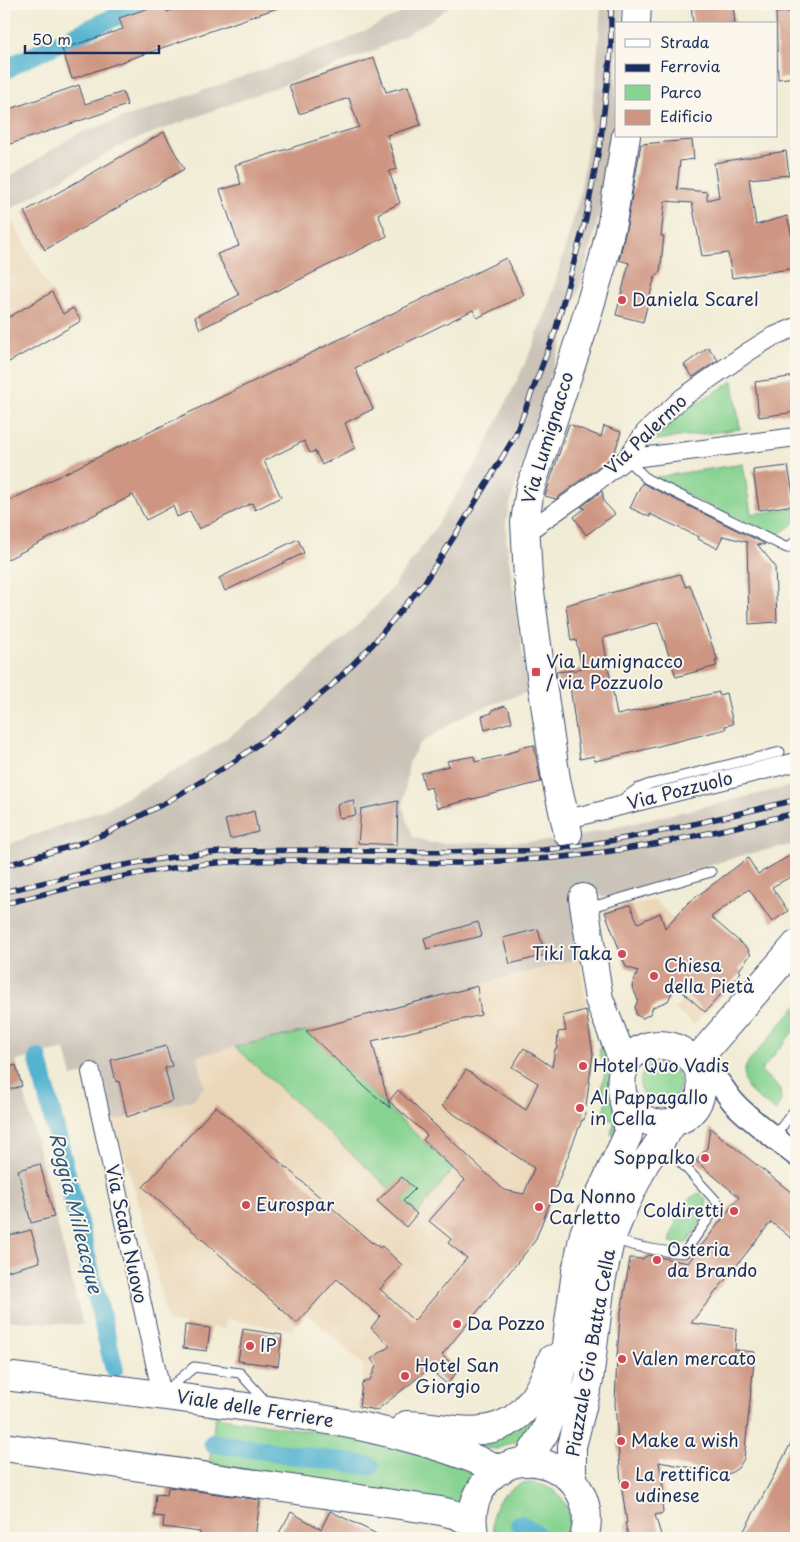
<svg xmlns="http://www.w3.org/2000/svg" width="800" height="1542" viewBox="0 0 800 1542" font-family="'Playpen Sans',sans-serif">
<style>
.built{fill:#ebd8ba}
.industrial{fill:#cbc3b8}
.green{fill:#87d391;stroke:#518178}
.lines{fill:none;stroke-linecap:round;stroke-linejoin:round}
.canal{stroke:#52b3d0;stroke-width:19}
.building{fill:#ce9682}
.primary-tunnel{stroke:#c6c6bd;stroke-width:28;stroke-dasharray:28 14;stroke-linecap:butt}
.service-casing{stroke:#3b4b70;stroke-width:11}
.minor-casing{stroke:#3b4b70;stroke-width:20}
.tertiary-casing{stroke:#3b4b70;stroke-width:25}
.primary-casing{stroke:#3b4b70;stroke-width:30}
.service{stroke:#fff;stroke-width:9}
.minor{stroke:#fff;stroke-width:18}
.tertiary{stroke:#fff;stroke-width:22}
.primary{stroke:#fff;stroke-width:28}
.rail-casing{stroke:#1b2f5e;stroke-width:5.5}
.rail{stroke:#fbf7ec;stroke-width:4;stroke-dasharray:11;stroke-linecap:butt}
.poi-dot{fill:#d1495b;stroke:#fbf7ec;stroke-width:2}
.labels{text-anchor:middle;stroke-width:4;stroke-linejoin:round;paint-order:stroke}
.poi-label{font-size:18px;fill:#1b2f5e;stroke:#fbf7ec;text-anchor:start}
.street-label{font-size:18px;fill:#1b2f5e;stroke:#fbf7ec}
.water-label{font-size:19px;font-style:italic;fill:#2c5780;stroke:#fbf7ec}
</style>
<rect width="100%" height="100%" fill="#fbf7ec"/>
<filter id="ink" filterUnits="userSpaceOnUse"><feTurbulence type="fractalNoise" baseFrequency=".02" numOctaves="2"/><feDisplacementMap in="SourceGraphic" scale="10" xChannelSelector="R" yChannelSelector="G"/><feConvolveMatrix kernelMatrix="1 2 1 2 8 2 1 2 1" color-interpolation-filters="sRGB"/></filter>
<filter id="wash" filterUnits="userSpaceOnUse"><feTurbulence type="fractalNoise" baseFrequency=".0096" numOctaves="4" result="noise"/><feDisplacementMap in="SourceGraphic" scale="20" xChannelSelector="R" yChannelSelector="G"/><feGaussianBlur stdDeviation="1.12" result="paint"/><feColorMatrix in="noise" values="0 0 0 0 0 0 0 0 0 0 0 0 0 0 0 0 0 1.4 0 .05"/><feComposite in="paint" operator="in"/></filter>
<g filter="url(#wash)">
<rect width="100%" height="100%" fill="#f1ecd5"/>
<path class="built" d="M7,211L70,327L4,365V213Z
M654,900L674,919L741,972L694,1025L675,1009L688,993L651,965L638,971L626,967L605,912Z
M580,958L593,1052L584,1120H582L535,1241L434,1365L377,1410L362,1383L364,1365L306,1313L292,1330L226,1319L224,1329L167,1322L146,1226L114,1121L193,1100L205,1086L196,1056L235,1047L389,1188L402,1177L415,1189L453,1169L306,1031Z"/>
<path class="industrial" d="M415,4H453L434,18L402,37L369,53L131,141L113,150L4,213V180L77,134L340,43L399,14Z
M601,4H623V24H616V118L603,201L581,282L514,489L506,521L507,545L510,568L528,692L468,713L419,744L409,762L403,807L413,837L431,843L546,841L579,836L796,785V844L747,854L607,897H602L599,892L572,898L580,958L306,1031L197,1056L205,1086L193,1100L114,1121L102,1070L72,1077L65,1049L16,1061L83,1325L4,1320V846L106,809L207,752L259,715L352,631L389,592L437,525L482,454L528,357L548,308L580,195L589,136L596,78Z"/>
<path class="green" d="M733,381L740,429L649,441L689,408Z
M743,464L751,514L796,508V521L776,537L660,482L656,477Z
M796,1006V1028L761,1071L780,1089L781,1100L776,1111C759,1099 736,1088 747,1064Z
M306,1031L453,1169L417,1214L403,1201L414,1189L402,1177L390,1189L235,1047Z
M606,1046L608,1050L617,1137L611,1134L615,1121L602,1117C609,1101 604,1104 602,1089C601,1082 606,1076 605,1069C604,1063 600,1057 599,1049Z
M640 1083a20 20 0 1 1 40 0a20 20 0 1 1-40 0Z
M700,1193L706,1199L707,1212L687,1243L679,1244L670,1242C676,1222 679,1200 700,1193Z
M529,1414L539,1415L528,1434L522,1439L497,1449L478,1447L454,1434Z
M215,1417L317,1432L367,1441L476,1469L459,1504L209,1465Z
M523,1483C532,1483 539,1483 547,1487C567,1495 575,1520 565,1538H497C485,1512 499,1493 523,1483Z"/>
<g class="lines">
<path class="canal" d="M4,71L17,63L108,20L146,4
M38,1058L114,1368
M213,1443L370,1466
M520,1524L532,1531L540,1538"/>
</g>
<g id="blocks">
<path class="building" d="M161,4H165L167,12L192,4H283V6L72,79L62,49L123,29L119,18Z
M691,4H733L735,24H693Z
M796,11V77L778,79L776,13Z
M374,58L386,92L408,86L421,125L387,135L397,169L389,171L400,203L378,214L387,236L200,329L195,317L239,295L217,254L239,246L220,190L241,184L235,165L359,127L349,98L299,114L289,85Z
M79,85L85,104L123,92L127,105L4,146V111Z
M164,132L184,169L45,250L24,212Z
M692,140L694,159L680,161L677,189L707,192V200L719,197L714,163L786,151L789,175L749,179L756,225L787,216L796,253V268L732,278L728,253L702,256L692,203L665,201L661,236H664L660,272L657,276H655L643,322L616,315L629,263L619,260L627,225L641,144Z
M506,258L524,295L477,318L473,310L355,368L373,409L345,423L355,448L322,465L315,451L310,453L304,441L264,461L281,497L255,510L252,503L199,529L190,511L177,517L173,506L146,520L133,495L4,561V503Z
M52,292L63,314L73,308L81,321L9,362L4,353V320Z
M708,347L718,360L693,377L684,365Z
M796,376V412L759,417L755,382Z
M569,424L601,437L604,426L621,432L614,455L556,499L545,496Z
M788,466L795,505L759,510L753,470Z
M642,483L765,544L764,545L757,544L775,566L777,622L749,624L747,542L723,536L717,548L698,539L699,537L650,514V517L630,508Z
M602,491L604,502L615,514L586,535L574,517L585,508L581,507Z
M298,539L304,553L225,591L219,578Z
M680,574L686,587L690,585L718,661H715L717,666L676,677L658,622L603,638L617,715L719,692V695L726,693L733,724L725,726L726,729L631,753L595,761L594,756L580,759L570,686L558,687L556,672L576,670L582,668L576,640L571,641L566,605Z
M505,706L509,710L512,722L485,730L482,716L492,713V710Z
M534,745L541,782L437,808L431,787L425,789L421,773L449,766L447,761L474,756L475,762L509,754L508,753L519,750V748Z
M353,800L356,815L339,818L337,804Z
M398,801L397,845L358,843L361,809Z
M254,811L258,832L230,839L225,820Z
M796,852V874L772,887L788,911L772,922L749,889L711,917L749,950L748,952L751,954L739,970L741,972L705,1012L675,985L668,1001L653,1007L650,1014L643,1018L636,1015L635,1007L638,1000L632,986L638,971L626,967L605,912L630,905L638,923L660,913L665,928L688,903L748,858L758,874Z
M478,922L482,936L427,949L424,938Z
M538,929L545,955L510,964L503,938Z
M477,986L481,1015L372,1041L390,1108L366,1088L306,1031Z
M586,1010L593,1054L584,1120H582L535,1241L442,1355L459,1370L447,1384L429,1369L377,1410L359,1407L362,1383L370,1380L376,1366L371,1359L390,1346L371,1328L380,1316L337,1279L297,1323L143,1187L216,1106L372,1243L373,1242L380,1248L382,1246L402,1265L380,1289L414,1321L467,1258L448,1243L451,1239L429,1221L465,1180L423,1140L427,1135L389,1101L398,1090L504,1190L524,1194L534,1168L442,1106L466,1070L526,1110L538,1083L512,1067L524,1048L552,1067L555,1049H557L558,1032L566,1031L563,1016Z
M166,1046L172,1066L165,1068L173,1101L127,1117L119,1081L116,1082L111,1060Z
M16,1065L22,1086L4,1091V1069Z
M710,1128L796,1196V1242L771,1222L691,1323L736,1329L735,1350L755,1352L744,1459L738,1468L731,1473L725,1474L659,1462L665,1502L662,1503L663,1513L655,1515L662,1538H629L625,1523H627L621,1483L615,1403L617,1357L620,1318L630,1258L642,1259L648,1255L688,1263L739,1197L696,1161L707,1148Z
M40,1164L54,1217L31,1223L18,1170Z
M402,1177L415,1189L403,1201L417,1214L406,1227L377,1201Z
M31,1230L40,1262L4,1272V1237Z
M185,1325L210,1328L207,1351L183,1348Z
M243,1329L282,1335L278,1366L238,1361Z
M796,1434V1538H740L759,1503Z
M168,1487L260,1500L255,1538H199L200,1532L163,1527L164,1517L154,1516L156,1494L167,1495Z
M330,1511L385,1538H276L291,1512L321,1529Z"/>
</g>
</g>
<g filter="url(#ink)">
<use href="#blocks" fill-opacity="0" stroke="#3b4b70" stroke-width="1"/>
<g class="lines">
<path class="primary-tunnel" d="M568,833L583,898"/>
<g class="service-casing">
<path id="service" d="M626,459L647,479L787,548L796,541
M620,801L637,789L650,784L780,752
M588,908L711,872
M774,1137L796,1108
M614,1239C636,1248 660,1251 684,1253L719,1204L664,1144
M166,1391L194,1367L240,1373L268,1404"/>
</g>
<g class="minor-casing">
<path id="minor" d="M626,459L796,437
M524,534L574,499L626,459L645,432L682,398L748,352L772,337L796,327
M564,820L796,762
M91,1072L162,1395"/>
</g>
<g class="tertiary-casing">
<path id="tertiary" d="M698,1068C723,1079 720,1088 736,1105C754,1123 776,1139 796,1155"/>
</g>
<g class="primary-casing">
<path id="primary" d="M636,24L637,4
M568,833L556,779L542,683L528,577L525,522L530,489L582,332L602,265L612,223L626,136
M583,898L599,999L619,1050L624,1070
M695,1062L796,945
M4,1376C83,1385 162,1395 240,1406C329,1419 418,1433 501,1470
M407,1425C424,1425 441,1429 457,1430C512,1436 535,1407 552,1359
M4,1447L441,1511L457,1515L472,1523
M526,1462L545,1432L554,1410L564,1359L576,1272L584,1234L597,1201L628,1135C630,1113 617,1092 623,1070C636,1031 696,1040 701,1080C707,1126 643,1142 623,1096
M572,1479V1446L589,1380L601,1282L610,1241L625,1204L645,1163L673,1123
M475,1538C471,1523 471,1508 479,1493C511,1431 604,1469 584,1538"/>
</g>
<use href="#service" class="service"/>
<use href="#minor" class="minor"/>
<use href="#tertiary" class="tertiary"/>
<use href="#primary" class="primary"/>
<g class="rail-casing">
<path id="rail" d="M4,866L78,844L105,834L165,803L232,763L275,732L331,686L372,645L424,583L461,526L515,436L555,332L586,218L601,138L611,49V4
M4,892C75,875 148,857 221,852C310,847 399,854 487,851C506,851 525,851 543,850C629,842 713,819 796,800
M4,904C78,885 152,867 229,862C304,858 379,862 454,863C482,863 511,860 539,859C626,853 712,833 796,813"/>
</g>
<use href="#rail" class="rail"/>
</g>
</g>
<g class="poi-dot">
<circle cx="622" cy="300" r="5"/>
<rect x="531" y="667" width="10" height="10" rx="2.5"/>
<circle cx="622" cy="954" r="5"/>
<circle cx="654" cy="976" r="5"/>
<circle cx="583" cy="1066" r="5"/>
<circle cx="580" cy="1108" r="5"/>
<circle cx="705" cy="1158" r="5"/>
<circle cx="246" cy="1205" r="5"/>
<circle cx="539" cy="1207" r="5"/>
<circle cx="734" cy="1211" r="5"/>
<circle cx="657" cy="1260" r="5"/>
<circle cx="457" cy="1324" r="5"/>
<circle cx="250" cy="1346" r="5"/>
<circle cx="622" cy="1359" r="5"/>
<circle cx="405" cy="1376" r="5"/>
<circle cx="621" cy="1441" r="5"/>
<circle cx="625" cy="1485" r="5"/>
</g>
<g class="labels">
<g class="poi-label">
<text x="632" y="306">Daniela Scarel</text>
<text x="546" y="668">Via Lumignacco<tspan x="546" dy="21">/ via Pozzuolo</tspan></text>
<text x="612" y="960" text-anchor="end">Tiki Taka</text>
<text x="664" y="972">Chiesa<tspan x="664" dy="21">della Pietà</tspan></text>
<text x="593" y="1072">Hotel Quo Vadis</text>
<text x="590" y="1104">Al Pappagallo<tspan x="590" dy="21">in Cella</tspan></text>
<text x="695" y="1164" text-anchor="end">Soppalko</text>
<text x="549" y="1203">Da Nonno<tspan x="549" dy="21">Carletto</tspan></text>
<text x="256" y="1211">Eurospar</text>
<text x="724" y="1217" text-anchor="end">Coldiretti</text>
<text x="667" y="1256">Osteria<tspan x="667" dy="21">da Brando</tspan></text>
<text x="467" y="1330">Da Pozzo</text>
<text x="260" y="1352">IP</text>
<text x="632" y="1365">Valen mercato</text>
<text x="415" y="1372">Hotel San<tspan x="415" dy="21">Giorgio</tspan></text>
<text x="631" y="1447">Make a wish</text>
<text x="635" y="1481">La rettifica<tspan x="635" dy="21">udinese</tspan></text>
</g>
<g class="street-label">
<text transform="translate(646 435) rotate(-44)" y="6">Via Palermo</text>
<text transform="translate(548 438) rotate(-73)" y="6">Via Lumignacco</text>
<text transform="translate(680 791) rotate(-14)" y="6">Via Pozzuolo</text>
<text transform="translate(126 1234) rotate(78)" y="6">Via Scalo Nuovo</text>
<text transform="translate(591 1353) rotate(-80)" y="6">Piazzale Gio Batta Cella</text>
<text transform="translate(255 1409) rotate(9)" y="6">Viale delle Ferriere</text>
</g>
<g class="water-label">
<text transform="translate(76 1213) rotate(76)" y="7">Roggia Milleacque</text>
</g>
</g>
<rect width="800" height="1542" fill="none" stroke="#fbf7ec" stroke-width="20"/>
<rect x="615" y="22" width="162" height="115" fill="#fbf7ec" stroke="#a1a7b3"/>
<rect x="625" y="39" width="25" height="8" fill="#ffffff" stroke="#a1a7b3"/>
<text x="660" y="48" font-size="15" fill="#1b2f5e">Strada</text>
<rect x="625" y="64" width="25" height="8" fill="#1b2f5e" stroke="#a1a7b3"/>
<text x="660" y="72" font-size="15" fill="#1b2f5e">Ferrovia</text>
<rect x="625" y="85" width="25" height="15" fill="#87d391" stroke="#a1a7b3"/>
<text x="660" y="98" font-size="15" fill="#1b2f5e">Parco</text>
<rect x="625" y="110" width="25" height="15" fill="#ce9682" stroke="#a1a7b3"/>
<text x="660" y="122" font-size="15" fill="#1b2f5e">Edificio</text>
<path d="M25 45v8h134v-8" fill="none" stroke="#1b2f5e" stroke-width="2.5"/>
<text x="32" y="45" font-size="15" fill="#1b2f5e" stroke="#fbf7ec" stroke-width="4" paint-order="stroke">50 m</text>
</svg>
